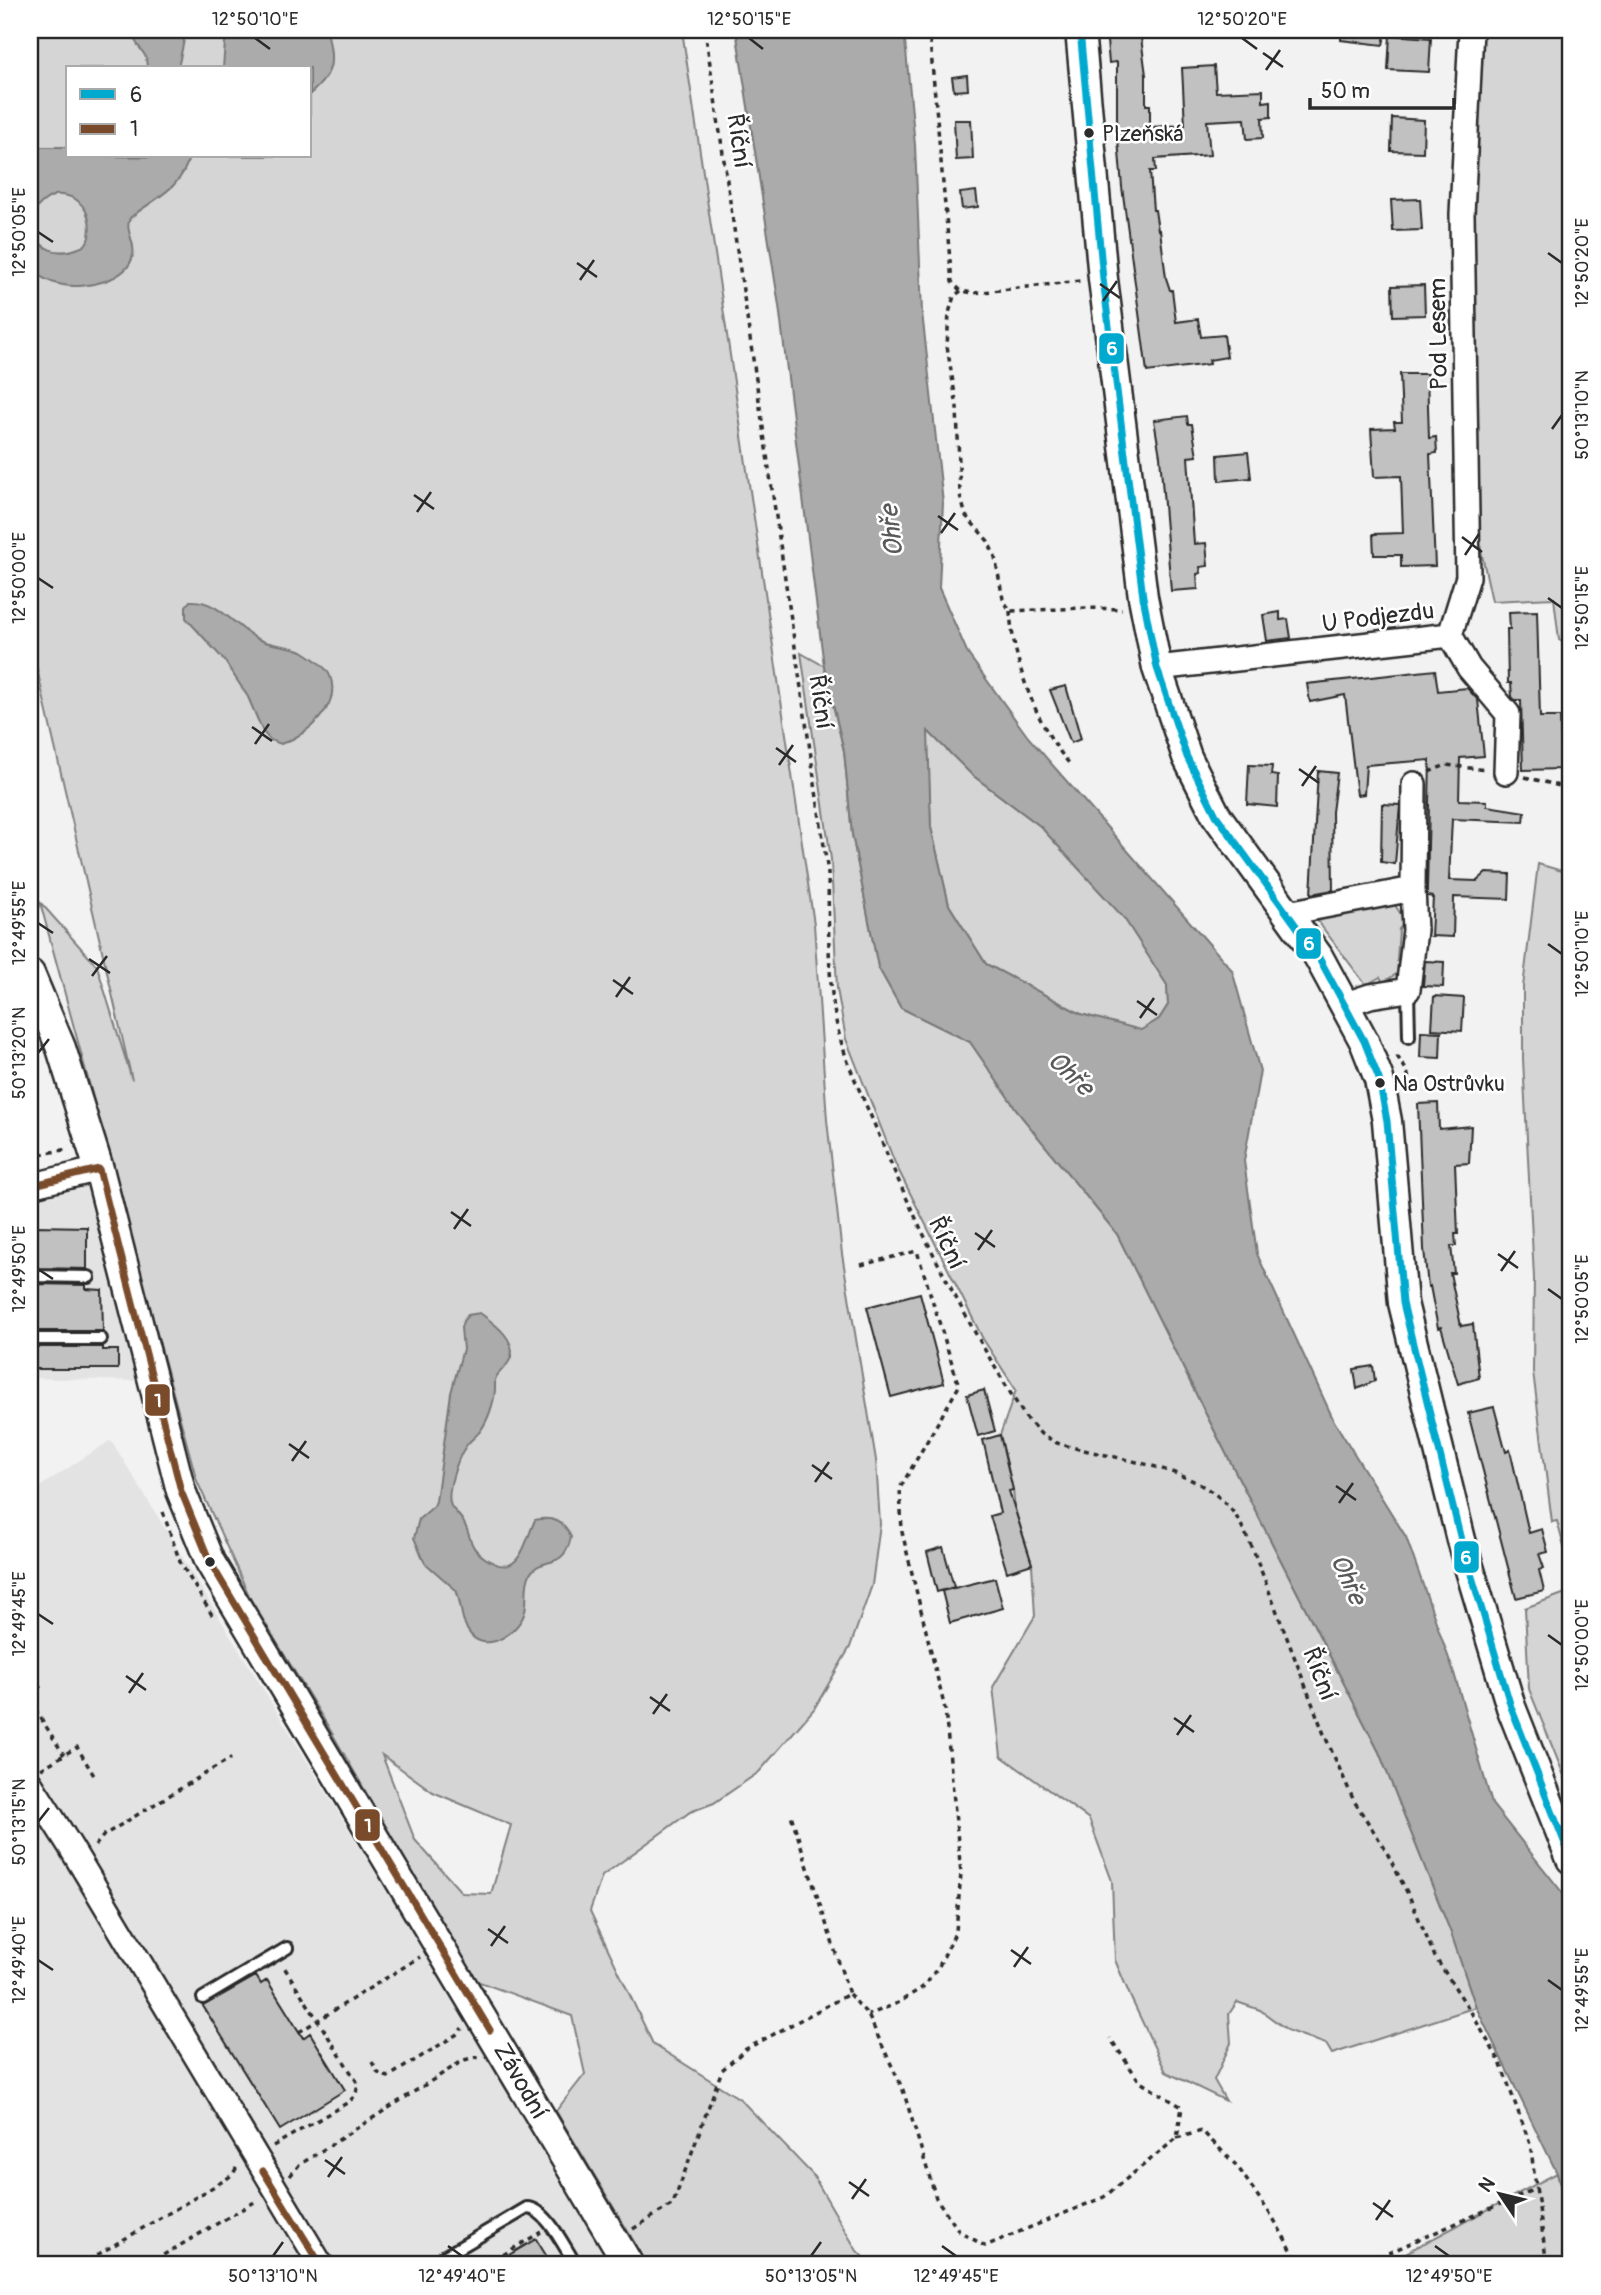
<svg xmlns="http://www.w3.org/2000/svg" width="1601" height="2295" viewBox="0 0 1601 2295" font-family="Pangolin,sans-serif">
<style>
.built{fill:#e3e3e3}
.green{fill:#d5d5d5;stroke:#808080;stroke-width:2;fill-rule:evenodd}
.water{fill:#ababab;stroke:#787878;stroke-width:2;fill-rule:evenodd}
.building{fill:#c1c1c1;stroke:#2b2b2b;stroke-width:2}
.lines{fill:none;stroke-linecap:round;stroke-linejoin:round}
.service-casing{stroke:#2b2b2b;stroke-width:16}
.minor-casing{stroke:#2b2b2b;stroke-width:28}
.tertiary-casing{stroke:#2b2b2b;stroke-width:33}
.path{stroke:#2b2b2b;stroke-width:3.5;stroke-dasharray:5 5;stroke-linecap:butt}
.service{stroke:#fff;stroke-width:10}
.minor{stroke:#fff;stroke-width:23}
.tertiary{stroke:#fff;stroke-width:28}
.bus-1-casing{stroke:#fff;stroke-width:12}
.bus-2-casing{stroke:#fff;stroke-width:12}
.bus-1{stroke:#00a9ce;stroke-width:7}
.bus-2{stroke:#7a4b2a;stroke-width:7}
.ticks{fill:none;stroke:#2b2b2b;stroke-width:2.5}
.bus-dot{fill:#2b2b2b;stroke:#fff;stroke-width:2.5}
.labels{text-anchor:middle;stroke-width:5;stroke-linejoin:round;paint-order:stroke}
.bus-label{font-size:22px;fill:#2b2b2b;stroke:#fff;text-anchor:start}
.street-label{font-size:24px;fill:#2b2b2b;stroke:#fff}
.water-label{font-size:26px;font-style:italic;fill:#585858;stroke:#fff}
.line-badge{stroke:#fff;stroke-width:2.5}
.badge-label{font-size:19px;text-anchor:middle;font-weight:bold;fill:#fff}
.neatline{fill:none;stroke:#2b2b2b;stroke-width:2.5}
.ticks-label{font-size:18px;text-anchor:middle;fill:#2b2b2b}
</style>
<rect width="100%" height="100%" fill="#f2f2f2"/>
<filter id="ink" filterUnits="userSpaceOnUse"><feTurbulence type="fractalNoise" baseFrequency=".0143" numOctaves="2"/><feDisplacementMap in="SourceGraphic" scale="14" xChannelSelector="R" yChannelSelector="G"/><feConvolveMatrix kernelMatrix="1 2 1 2 8 2 1 2 1" color-interpolation-filters="sRGB"/></filter>
<g filter="url(#ink)">
<path class="built" d="M94,1183L138,1381L30,1378V1197Z
M111,1440L491,2062L614,2265H30V1493Z"/>
<path class="green" d="M30,30H682L814,924L827,1120L842,1254L876,1460L880,1524L872,1585L850,1647L814,1709L759,1772L714,1803L690,1812L602,1876L590,1911L653,2044L740,2099L813,2175L857,2251L871,2265H648L556,2111L585,2074L572,2016L474,1980L329,1728L251,1600L197,1481L40,902L97,966L132,1080L30,639ZM68,68H310V156H68ZM382,1755L433,1792L511,1825L491,1894L462,1893L415,1840Z
M1477,30H1571V647L1559,640L1554,598L1492,601L1480,546L1472,195Z
M801,653L824,666L844,751L852,834L878,967L901,1008L970,1042L1021,1116L1117,1234L1208,1418L1379,1752L1451,1933L1476,2007L1332,2054L1326,2044L1289,2031L1260,2010L1237,2002L1229,2014L1231,2043L1214,2080L1226,2101L1166,2072L1131,1998L1115,1960L1112,1881L1089,1819L1001,1756L993,1687L1035,1616L1032,1564L1015,1509L1013,1490L1000,1435L1016,1390L983,1339L895,1163L846,1039L837,989L831,859Z
M927,730L971,774L1040,826L1124,918L1167,985L1168,1005L1159,1019L1141,1031L1081,1014L986,964L949,905L931,827Z
M1538,864L1569,873L1571,864V1573L1557,1521L1552,1522L1533,1372L1534,1278L1523,1059V987Z
M1391,899L1406,922L1399,929L1397,961L1405,969L1383,982L1380,977L1366,985L1313,915Z
M1571,1591V1793L1529,1689L1525,1608Z
M1557,2173L1571,2224V2265H1383Z"/>
<path class="water" d="M128,30H188L184,40L178,68H147L146,57Z
M226,30H327C333,61 336,72 310,94V68H223Z
M736,30H904L915,145L922,312L943,503L939,588L968,654L1028,737L1232,970L1260,1071L1244,1161L1257,1254L1334,1421L1406,1537L1454,1673L1492,1804L1565,1896L1571,1915V2224L1557,2173L1476,2007L1451,1933L1379,1752L1208,1418L1117,1234L1021,1116L970,1042L901,1008L878,967L852,834L844,751L824,666L779,306ZM928,731L971,774L1040,826L1124,918L1167,985L1168,1005L1159,1019L1141,1030L1081,1014L986,964L949,905L931,827Z
M30,147H68V156L189,157C182,189 153,199 130,218C124,230 136,242 133,255C128,281 85,289 63,285C51,283 39,277 30,268ZM55,195C80,193 93,213 89,237C87,244 85,246 79,248C34,266 12,211 55,195Z
M190,601C219,599 236,629 260,640C273,646 289,645 302,651C310,656 327,667 330,676C342,707 306,735 281,744L270,740L263,732L248,697L224,660L186,618V606Z
M480,1313C494,1323 522,1343 508,1363C504,1369 497,1373 495,1380C495,1381 495,1389 495,1390C494,1403 488,1420 481,1430C477,1436 470,1440 466,1446C458,1457 445,1493 451,1506C455,1512 461,1517 464,1523C473,1540 467,1545 485,1558C519,1582 524,1544 535,1520C551,1516 565,1521 571,1537C564,1572 541,1555 530,1574C524,1585 528,1600 525,1611C521,1630 488,1655 471,1635C460,1622 462,1604 456,1590L425,1563L414,1538L419,1519L434,1506L436,1501L451,1393L463,1349L461,1328L463,1321L468,1315Z"/>
<path class="building" d="M1106,30H1140L1146,75V105H1150V127L1185,125L1182,68L1214,66L1216,92L1263,90V102L1271,101V117L1262,118L1263,138L1247,139L1245,119L1207,121L1210,155L1155,159L1156,171H1150L1153,210H1155L1158,230H1160L1166,278L1170,290H1172L1176,322L1198,319L1201,337L1224,335L1227,357L1209,360L1210,364L1147,372L1122,187L1117,128V62L1109,63Z
M1341,30H1386L1383,45L1341,40Z
M1390,35L1431,38L1429,72L1388,70Z
M967,75L968,90L954,91L952,77Z
M1392,118L1424,120L1423,152L1391,151Z
M954,120H971L973,159L956,160Z
M976,191L978,207L962,209L960,193Z
M1420,199L1422,230L1393,231L1391,200Z
M1424,285L1425,315L1393,316L1392,286Z
M1400,374H1427L1429,438L1436,437L1437,453L1430,454L1435,566L1401,567V555H1374L1373,534L1403,533L1401,476L1374,477L1371,429L1395,428L1394,422H1402Z
M1187,416L1188,424H1192L1197,456L1188,457L1194,544L1206,543L1208,566L1200,567L1201,573L1197,574L1198,589L1171,591L1160,456L1154,420Z
M1248,452L1251,478L1219,481L1218,455Z
M1537,611L1540,717H1560L1562,769L1523,770L1521,700H1515L1512,697L1511,683H1508L1507,629H1510L1509,612Z
M1280,612V620L1288,619L1291,638L1267,641L1263,615Z
M1435,670L1438,691L1467,688L1478,700L1484,756L1460,758L1459,800L1487,801V806L1525,812L1524,822L1452,819L1449,880L1477,881L1486,873L1510,874L1509,899L1454,897L1453,937L1431,936L1433,897L1427,896V889L1430,760L1366,765L1364,794L1357,795L1345,695L1310,702L1307,684Z
M1066,686L1081,739L1071,743L1050,690Z
M1249,765L1272,766L1271,775L1278,776L1277,807L1247,804Z
M1318,771L1337,773L1332,812L1333,890L1311,894Z
M1382,804L1400,805L1395,864L1381,862Z
M1425,961L1444,962L1443,987L1423,986Z
M1434,996L1464,998L1462,1031L1432,1029Z
M1421,1031L1441,1032L1440,1058L1420,1057Z
M1438,1103L1439,1129L1471,1126L1469,1163L1455,1164L1458,1234H1455L1456,1246H1451L1454,1273H1450L1461,1326L1473,1324L1479,1378L1458,1384L1441,1327L1438,1328L1430,1286L1428,1287L1424,1249L1418,1104Z
M35,1226L87,1227V1269L35,1268V1254H30V1236H35Z
M35,1284L86,1285V1289L102,1290L103,1331H30V1289H36Z
M920,1293L944,1383L891,1397L867,1307Z
M30,1347H103V1350H118V1369H30Z
M1373,1366L1375,1381L1357,1389L1354,1369Z
M984,1390L995,1431L978,1436L967,1395Z
M1494,1407L1506,1452L1510,1450L1529,1533L1542,1529L1548,1552L1539,1554L1544,1568L1539,1570L1544,1591L1516,1598L1468,1413Z
M1000,1435L1013,1490L1009,1491L1032,1564L1007,1572L990,1516L1000,1513L983,1440Z
M943,1547L954,1587L937,1592L927,1552Z
M995,1578L1003,1608L950,1623L942,1591Z
M256,1976L261,1984L267,1980L303,2038L310,2033L345,2090L280,2130L203,2006Z
M536,2239L552,2265H492Z"/>
<g class="lines">
<g class="service-casing">
<path id="service" d="M1408,990L1409,1037
M30,1276L89,1277
M30,1339H101
M203,1998L287,1948
M430,2265L527,2208C547,2208 565,2249 576,2265"/>
</g>
<g class="minor-casing">
<path id="minor" d="M1450,635L1468,577L1462,214L1471,30
M1450,635L1469,668L1508,714L1506,772
M1157,668L1450,635
M1288,913L1413,889L1414,784
M1346,1004L1370,996L1408,990L1415,930L1413,889
M30,1186L99,1169
M30,1783L70,1846L321,2265"/>
</g>
<g class="tertiary-casing">
<path id="tertiary" d="M1080,30L1103,279L1143,597L1157,668L1187,757L1216,815L1318,956L1364,1041L1379,1079L1387,1121L1403,1303L1461,1540L1511,1707L1571,1859
M30,974L61,1048L99,1169L181,1491L210,1562L629,2265"/>
</g>
<path class="path" d="M705,30L828,873C829,922 827,973 836,1021C843,1056 859,1089 873,1121C915,1224 966,1323 1026,1418L1041,1434L1057,1443C1109,1459 1189,1464 1227,1505C1239,1517 1244,1532 1252,1547L1324,1734L1354,1801L1384,1847L1410,1898L1435,1957L1471,2012L1500,2062L1530,2144L1547,2265
M929,30L952,282L961,291L974,293L1080,281
M961,291L954,296L949,313L947,346L957,407L960,495L966,516L988,541L995,557L1003,599L1010,611L1085,608L1122,609
M1010,611C1013,661 1036,725 1069,763
M1429,772L1446,765L1486,770
M1525,777L1571,789
M1397,1056L1407,1071L1410,1084
M30,1156L69,1149
M861,1265L917,1251L959,1386L900,1488L902,1532L945,1709L961,1873L956,1931L939,1966L923,1987L898,2003L868,2015
M163,1512L180,1562L212,1615
M30,1693L41,1686
M30,1701L64,1755
M41,1769L77,1747L96,1779
M95,1846L104,1835L231,1758
M849,1994L868,2015L903,2090L936,2198L959,2231L985,2246L1104,2197L1177,2138L1182,2107L1140,2082L1110,2038
M299,2032L420,1957
M372,2062L378,2073L388,2077L459,2033L462,2028
M1177,2138L1202,2131L1237,2166L1273,2218L1300,2265
M273,2146L347,2103C355,2097 358,2093 357,2082L284,1967
M290,2176L299,2165L464,2060L476,2057L480,2058
M633,2229L673,2204L722,2070L746,2049L849,1994L791,1815
M80,2265L225,2180L233,2174L238,2165
M146,2265L258,2200
M486,2265L541,2232
M1361,2265L1537,2188"/>
<use href="#service" class="service"/>
<use href="#minor" class="minor"/>
<use href="#tertiary" class="tertiary"/>
<g class="bus-1-casing">
<path id="bus-1" d="M1080,30L1103,279L1143,597L1157,668L1187,757L1216,815L1318,956L1364,1041L1379,1079L1387,1121L1403,1303L1461,1540L1511,1707L1571,1859"/>
</g>
<g class="bus-2-casing">
<path id="bus-2" d="M99,1169L181,1491L210,1562L490,2030
M30,1186L99,1169
M263,2171L321,2265"/>
</g>
<use href="#bus-1" class="bus-1"/>
<use href="#bus-2" class="bus-2"/>
</g>
</g>
<path class="ticks" d="M255,38L270,49M749,38L763,49M1242,38L1257,49M1263,53L1283,67M1266,70L1280,50M38,232L53,242M1548,253L1562,263M577,263L597,277M580,280L594,260M1100,284L1120,298M1103,301L1117,281M1552,429L1562,415M414,495L434,509M417,512L431,492M938,516L958,530M941,533L955,513M1462,537L1482,552M1465,555L1479,534M38,578L53,588M1548,598L1562,608M252,727L272,741M255,744L269,724M776,748L796,762M779,765L793,745M1299,769L1319,783M1302,786L1316,766M38,923L53,933M1548,944L1562,954M89,959L110,973M92,976L107,956M613,980L633,994M616,997L630,977M1137,1001L1157,1015M1140,1018L1154,998M38,1053L49,1039M451,1212L471,1226M454,1229L468,1209M975,1233L995,1247M978,1250L992,1230M1498,1254L1518,1268M38,1269L53,1279M1501,1271L1515,1251M1548,1289L1562,1299M289,1444L309,1458M292,1461L306,1441M812,1465L832,1479M815,1482L829,1462M1336,1486L1356,1500M1339,1503L1353,1483M38,1614L53,1624M1548,1635L1562,1645M126,1676L146,1690M129,1693L143,1673M650,1697L670,1711M653,1714L667,1694M1174,1718L1194,1732M1177,1735L1191,1715M38,1822L49,1808M488,1929L508,1943M491,1946L505,1926M1011,1950L1031,1964M38,1960L53,1970M1014,1967L1028,1947M1548,1980L1562,1990M325,2160L345,2174M328,2177L342,2157M849,2182L869,2196M852,2199L866,2179M1373,2203L1393,2217M1376,2220L1390,2200M448,2246L462,2256M942,2246L956,2256M1435,2246L1449,2256M273,2256L283,2242M811,2256L821,2242"/>
<g class="bus-dot">
<circle cx="1089" cy="133" r="6"/>
<circle cx="1380" cy="1083" r="6"/>
<circle cx="210" cy="1562" r="6"/>
</g>
<g class="labels">
<g class="bus-label">
<text x="1102" y="141">Plzeňská</text>
<text x="1393" y="1091">Na Ostrůvku</text>
</g>
<g class="street-label">
<text transform="translate(739 141) rotate(82)" y="8">Říční</text>
<text transform="translate(1438 334) rotate(-91)" y="8">Pod Lesem</text>
<text transform="translate(1378 617) rotate(-7)" y="8">U Podjezdu</text>
<text transform="translate(821 702) rotate(82)" y="8">Říční</text>
<text transform="translate(947 1243) rotate(65)" y="8">Říční</text>
<text transform="translate(1320 1674) rotate(69)" y="8">Říční</text>
<text transform="translate(521 2081) rotate(60)" y="8">Závodní</text>
</g>
<g class="water-label">
<text transform="translate(891 531) rotate(-96)" y="9">Ohře</text>
<text transform="translate(1071 1073) rotate(43)" y="9">Ohře</text>
<text transform="translate(1349 1579) rotate(66)" y="9">Ohře</text>
</g>
</g>
<g class="line-badge">
<rect x="1098" y="332" width="27" height="33" rx="7" fill="#00a9ce"/>
<rect x="1295" y="927" width="27" height="33" rx="7" fill="#00a9ce"/>
<rect x="144" y="1383" width="27" height="34" rx="7" fill="#7a4b2a"/>
<rect x="1453" y="1540" width="27" height="34" rx="7" fill="#00a9ce"/>
<rect x="354" y="1808" width="27" height="34" rx="7" fill="#7a4b2a"/>
</g>
<g class="badge-label">
<text x="1112" y="355">6</text>
<text x="1309" y="950">6</text>
<text x="158" y="1407">1</text>
<text x="1466" y="1564">6</text>
<text x="368" y="1832">1</text>
</g>
<rect width="1601" height="2295" fill="none" stroke="#fff" stroke-width="77"/>
<rect x="66" y="66" width="245" height="91" fill="#ffffff" stroke="#aaaaaa" stroke-width="2"/>
<rect x="80" y="89" width="35" height="10" fill="#00a9ce" stroke="#aaaaaa" stroke-width="2"/>
<text x="130" y="102" font-size="21" fill="#2b2b2b">6</text>
<rect x="80" y="124" width="35" height="10" fill="#7a4b2a" stroke="#aaaaaa" stroke-width="2"/>
<text x="130" y="136" font-size="21" fill="#2b2b2b">1</text>
<g transform="translate(1500 2194) rotate(305)" stroke="#ffffff" stroke-width="5" paint-order="stroke">
<path d="M0-5L12 26L0 18L-12 26Z" fill="#2b2b2b"/>
<text y="-10" font-size="19" font-weight="bold" text-anchor="middle" fill="#2b2b2b">N</text>
</g>
<path d="M1310 98v10h144v-10" fill="none" stroke="#2b2b2b" stroke-width="3.5"/>
<text x="1321" y="98" font-size="21" fill="#2b2b2b" stroke="#ffffff" stroke-width="5" paint-order="stroke">50 m</text>
<rect x="38" y="38" width="1524" height="2218" class="neatline"/>
<g class="ticks-label">
<text x="255" y="25">12°50'10"E</text>
<text x="749" y="25">12°50'15"E</text>
<text x="1242" y="25">12°50'20"E</text>
<text transform="translate(19 232) rotate(-90)" y="6">12°50'05"E</text>
<text transform="translate(1582 263) rotate(-90)" y="6">12°50'20"E</text>
<text transform="translate(1582 415) rotate(-90)" y="6">50°13'10"N</text>
<text transform="translate(19 578) rotate(-90)" y="6">12°50'00"E</text>
<text transform="translate(1582 608) rotate(-90)" y="6">12°50'15"E</text>
<text transform="translate(19 923) rotate(-90)" y="6">12°49'55"E</text>
<text transform="translate(1582 954) rotate(-90)" y="6">12°50'10"E</text>
<text transform="translate(19 1053) rotate(-90)" y="6">50°13'20"N</text>
<text transform="translate(19 1269) rotate(-90)" y="6">12°49'50"E</text>
<text transform="translate(1582 1299) rotate(-90)" y="6">12°50'05"E</text>
<text transform="translate(19 1614) rotate(-90)" y="6">12°49'45"E</text>
<text transform="translate(1582 1645) rotate(-90)" y="6">12°50'00"E</text>
<text transform="translate(19 1822) rotate(-90)" y="6">50°13'15"N</text>
<text transform="translate(19 1960) rotate(-90)" y="6">12°49'40"E</text>
<text transform="translate(1582 1990) rotate(-90)" y="6">12°49'55"E</text>
<text x="273" y="2282">50°13'10"N</text>
<text x="462" y="2282">12°49'40"E</text>
<text x="811" y="2282">50°13'05"N</text>
<text x="956" y="2282">12°49'45"E</text>
<text x="1449" y="2282">12°49'50"E</text>
</g>
</svg>
